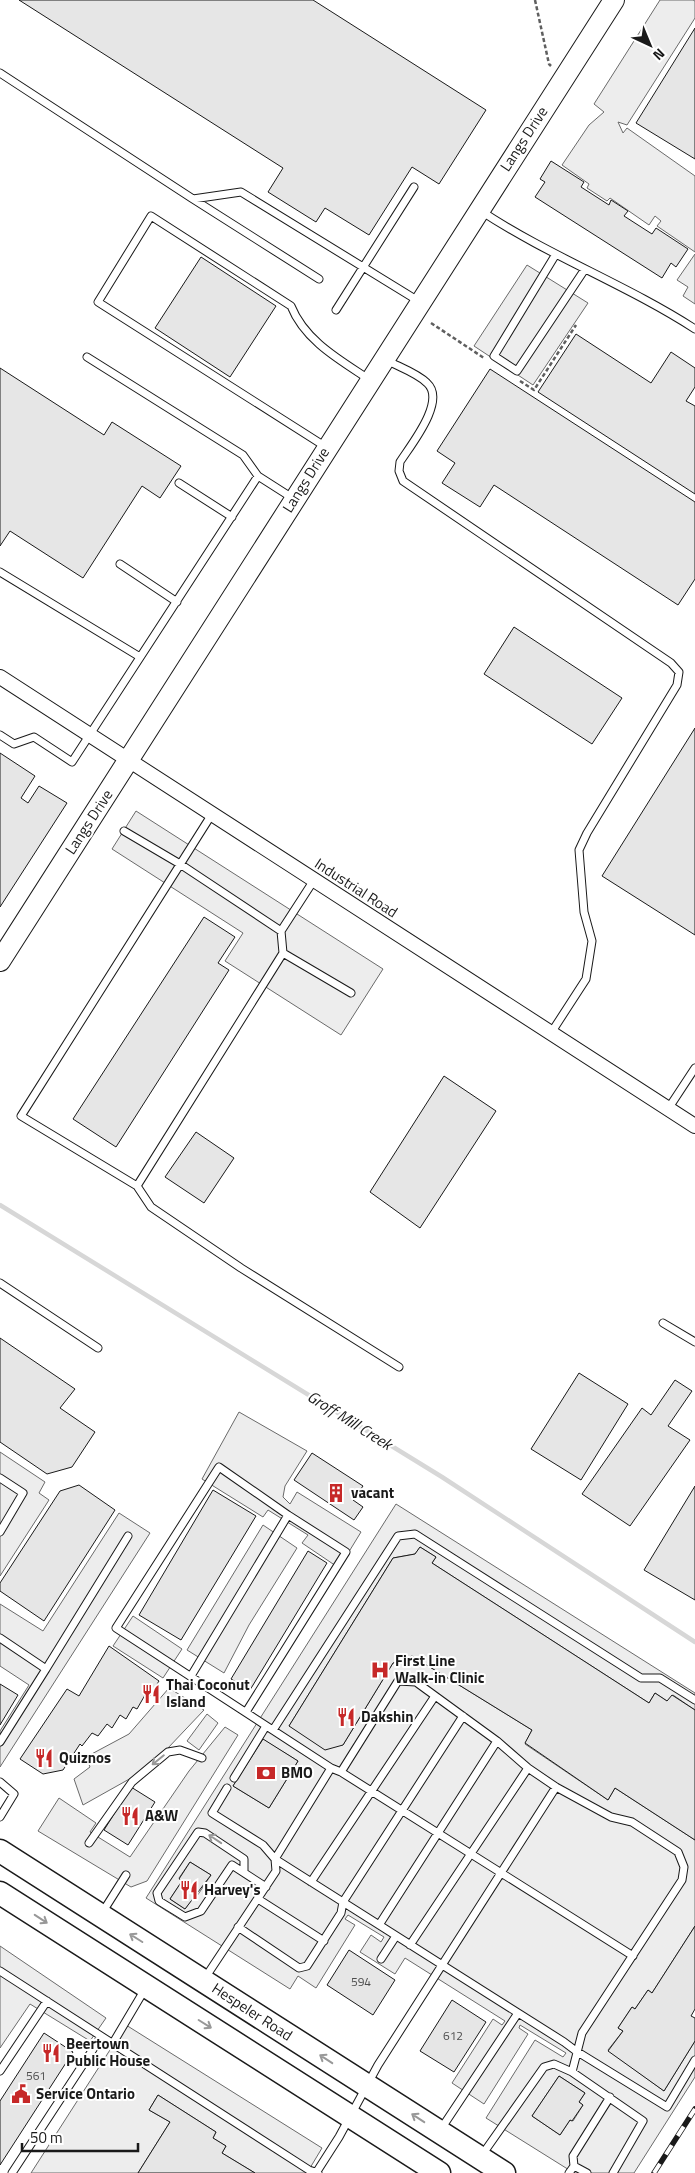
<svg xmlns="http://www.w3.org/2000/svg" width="695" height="2173" viewBox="0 0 695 2173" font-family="'Titillium Web',sans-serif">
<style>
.built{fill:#ededed;stroke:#6a6a6a;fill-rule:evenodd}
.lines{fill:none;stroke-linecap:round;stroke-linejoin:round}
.stream{stroke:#d7d7d7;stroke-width:4.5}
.building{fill:#e6e6e6;stroke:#1a1a1a}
.lane-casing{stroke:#1a1a1a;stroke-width:9}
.street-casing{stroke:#1a1a1a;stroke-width:16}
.secondary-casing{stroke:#1a1a1a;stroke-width:22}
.primary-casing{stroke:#1a1a1a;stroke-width:25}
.path{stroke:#5f5f5f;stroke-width:2.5;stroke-dasharray:4 2.5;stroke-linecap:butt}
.lane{stroke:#fff;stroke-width:7}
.street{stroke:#fff;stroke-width:14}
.secondary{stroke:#fff;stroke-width:20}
.primary{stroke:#fff;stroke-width:22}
.rail-casing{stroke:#1a1a1a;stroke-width:5.5}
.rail{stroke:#fff;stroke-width:4;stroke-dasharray:11;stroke-linecap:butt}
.oneway{stroke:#989898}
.labels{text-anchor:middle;stroke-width:4;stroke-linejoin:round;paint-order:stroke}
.number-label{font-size:12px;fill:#4d4d4d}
.street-label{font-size:15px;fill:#1a1a1a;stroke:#fff}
.poi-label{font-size:15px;font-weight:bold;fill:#1a1a1a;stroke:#fff;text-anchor:start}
.water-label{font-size:16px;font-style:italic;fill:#1a1a1a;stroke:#fff}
</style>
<rect width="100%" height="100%" fill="#fff"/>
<path class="built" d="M660,0H693L695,1V18L627,125L618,122L623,133L627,128L695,176V252L657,226L661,221L655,216L649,225L610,198L607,201L587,188L589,184L562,165L589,125L604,112L594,104Z
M695,254V304L683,296L688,287L677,280Z
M527,265L588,303L533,385L474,346Z
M136,811L383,969L341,1035L225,961L243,933L112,849Z
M239,1412L307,1451L285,1486L283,1497L290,1504L297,1492L361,1532L339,1568L302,1543L308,1535L268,1510L263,1517L202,1479Z
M0,1452L45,1482L39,1493L49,1500L0,1576Z
M396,1504L695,1693V1710L673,1695L667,1701L655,1693L649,1703L432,1563L436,1557L420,1547L415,1554L393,1558L289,1726L343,1745L393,1663L412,1656L532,1730L525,1744L608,1800L615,1788L695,1840V1926L652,1993L648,1990L635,2009L632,2007L618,2028L623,2031L608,2050L664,2091L695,2041V2077L634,2173H574L486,2118L535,2040L563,2057L566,2053L520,2025L519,2028L528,2034L484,2104L452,2083L493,2019L502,2025L505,2021L405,1958L395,1974L360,1952L371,1935L381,1942L384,1937L348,1915L345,1919L355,1925L316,1988L298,1976L290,1989L146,1898ZM262,1739L298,1761L269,1808L233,1786ZM190,1862L211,1875L197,1896L195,1895L185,1909L170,1899L182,1881L179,1878ZM559,2076L585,2093L579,2102L583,2105L573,2121L570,2120L560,2135L532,2116Z
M119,1513L150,1533L0,1767V1731L29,1685L0,1666V1604L43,1631Z
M263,1525L297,1548L249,1625L224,1673L187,1650Z
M133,1616L182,1649L163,1678L113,1646Z
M169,1688L204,1710L149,1768L83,1805L74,1779L90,1767L86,1757L129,1734Z
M207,1714L218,1723L199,1750L187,1741Z
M225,1727L238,1735L147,1881L131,1887L38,1831L59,1798L96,1823L90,1832L130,1857L189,1771Z
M0,1946L106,2018L90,2041L30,2004L0,2048Z
M126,2025L322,2148L307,2173H255L222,2153L226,2146L213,2138L216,2132L158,2095L149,2110L170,2122L138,2173H31Z"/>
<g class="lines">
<path class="stream" d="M0,1205L442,1477L695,1642"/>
</g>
<path class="building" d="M19,0H313L486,110L439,184L412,167L369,235L325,208L316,222L268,192L283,168Z
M695,28V159L636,123Z
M551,161L584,182L581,187L609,205L611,200L628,211L624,216L652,234L656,228L688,249L676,267L671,263L662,278L535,197L545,182L540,179Z
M201,257L276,306L230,377L155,328Z
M576,334L651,383L671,352L695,368V387L686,401L695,406V494L538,392Z
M0,368L104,435L112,422L181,466L160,498L142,486L83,578L10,531L0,546Z
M490,369L695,502V579L678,605L494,485L480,507L442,483L455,463L437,451Z
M514,627L622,698L592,744L484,674Z
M695,728V935L602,876Z
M0,753L35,776L21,798L28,803L39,786L67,803L0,907Z
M204,917L235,937L218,963L229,970L116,1147L73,1119Z
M444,1076L496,1111L420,1228L370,1192Z
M196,1132L234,1158L204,1203L165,1177Z
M0,1338L75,1389L60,1408L95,1432L72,1467L47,1474L0,1442Z
M579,1373L628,1404L581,1480L531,1449Z
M675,1380L692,1391L668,1426L690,1440L630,1526L582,1494L642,1408L651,1415Z
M312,1453L363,1486L353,1500L363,1507L354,1520L294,1480Z
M79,1485L115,1510L44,1621L0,1591V1583L60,1491Z
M695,1486V1600L644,1570Z
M213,1490L256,1516L181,1640L139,1615Z
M420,1547L436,1557L432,1563L649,1703L655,1693L667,1701L672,1695L695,1710V1840L615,1788L608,1800L525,1743L532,1730L412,1656L393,1663L343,1745L325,1750L289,1726L393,1558L415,1554Z
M308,1551L327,1563L250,1690L231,1679Z
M109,1646L159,1681L149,1697L145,1695L137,1709L133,1707L126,1719L120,1715L112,1728L107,1724L98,1736L92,1733L82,1746L80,1744L63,1770L43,1774L20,1759L67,1689L79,1696Z
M0,1684L18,1695L0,1725Z
M263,1739L298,1761L269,1808L233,1786Z
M131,1787L155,1802L128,1845L104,1830Z
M190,1862L211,1875L185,1909L170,1899L182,1881L179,1879Z
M695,1926V2009L691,2016L695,2018V2041L664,2091L608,2051L623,2031L618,2028L632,2007L635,2009L648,1990L652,1993Z
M349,1950L395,1980L373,2015L327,1985Z
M452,2000L486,2022L454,2072L420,2051Z
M44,2033L73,2052L0,2165V2101Z
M559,2076L585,2093L579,2102L583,2105L572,2121L570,2120L560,2135L532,2116Z
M158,2095L216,2132L213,2138L226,2146L222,2153L255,2173H138L170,2122L149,2110Z"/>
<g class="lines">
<g class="lane-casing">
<path id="lane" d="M0,73L193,199L241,192L420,302
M193,199L319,279
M481,211C549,256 627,285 695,329
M556,254L494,356L517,371L585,269
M336,310L414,187
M87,357L243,455L258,476
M386,360C399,367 417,373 427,383C447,401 410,446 400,462L399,471L403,481L671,663L679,672L677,685L587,833L579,850L584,912L592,941L586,979L551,1033
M326,447L98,302L151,216L291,306C305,341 340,360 370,380
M179,483L232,517
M120,564L177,602
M0,572L140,657
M0,735L14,744L34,737L72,762L258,476L294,499
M212,814L21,1116L137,1186L283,953L281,931L314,880
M124,831L180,864L281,931
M283,953L351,993
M668,1109L695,1068
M137,1186L151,1207L241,1268L399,1367
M0,1283L98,1348
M663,1323L695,1342
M0,1478L23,1493L0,1532
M0,1638L46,1669L128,1536
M191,1676L288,1515L219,1467L116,1628L331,1768L275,1859L276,1871L205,1978
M246,1712L346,1552L288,1515
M273,1730L398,1536L415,1534L641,1678H660L695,1700
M0,1742L46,1669
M331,1768L341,1772L398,1681L416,1682L497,1741L528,1768L556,1787L611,1817L632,1822L678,1852L684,1867L682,1880L582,2033L572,2072
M341,1772L633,1956
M234,1778L266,1726
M0,1782L14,1794L0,1817
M227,1788L212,1813L263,1845L275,1859L564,2042L576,2051L667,2107L695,2060
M89,1843L132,1782L168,1752L180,1750L202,1758
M244,1872V1859L205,1833L198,1832L157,1893L159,1901L185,1917L201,1911L232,1865L266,1887
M311,1882L435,1696
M258,1899L324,1941
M102,1913L126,1875
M379,1925L497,1741
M238,1927L299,1968L307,1966L341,1913L343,1902L463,1716
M410,1945L528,1768
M381,1959L396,1936
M0,1971L309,2170L318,2173
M113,2043L145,1989
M0,2071L47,2001
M441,2129L518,2013
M482,2155L544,2067L554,2064L572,2072L643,2121L613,2173
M574,2166L587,2173
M12,2173L101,2037
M316,2173L339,2137L378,2065L556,1787
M569,2173L574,2166L573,2156L610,2097"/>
</g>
<g class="street-casing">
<path id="street" d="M0,677L695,1126"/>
</g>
<g class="secondary-casing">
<path id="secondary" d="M0,961L614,0"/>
</g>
<g class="primary-casing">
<path id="primary" d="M0,1851L504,2173
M0,1893L439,2173"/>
</g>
<path class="path" d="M535,0L549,64L551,66
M431,323L484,358
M520,381L534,390L576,325"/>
<use href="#lane" class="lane"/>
<use href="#street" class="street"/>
<use href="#secondary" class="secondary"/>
<use href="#primary" class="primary"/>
<g class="rail-casing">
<path id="rail" d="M654,2173L695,2109"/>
</g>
<use href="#rail" class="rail"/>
</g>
<defs><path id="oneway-shaft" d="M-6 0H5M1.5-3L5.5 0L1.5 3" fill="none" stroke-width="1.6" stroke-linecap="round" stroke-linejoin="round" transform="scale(1.25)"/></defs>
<g class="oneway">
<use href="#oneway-shaft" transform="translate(158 1760) rotate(141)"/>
<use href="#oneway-shaft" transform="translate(215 1839) rotate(-146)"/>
<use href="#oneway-shaft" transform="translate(41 1919) rotate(33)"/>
<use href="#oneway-shaft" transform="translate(136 1938) rotate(-148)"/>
<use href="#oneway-shaft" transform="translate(205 2024) rotate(32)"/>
<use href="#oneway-shaft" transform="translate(326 2059) rotate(-147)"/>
<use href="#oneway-shaft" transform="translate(418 2118) rotate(-147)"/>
</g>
<defs>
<g id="building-bare" transform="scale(1.5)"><path d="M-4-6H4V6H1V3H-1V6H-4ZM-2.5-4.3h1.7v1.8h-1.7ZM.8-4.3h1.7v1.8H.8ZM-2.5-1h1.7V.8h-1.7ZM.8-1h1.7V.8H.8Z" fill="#c62828" stroke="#fff" stroke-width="2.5" paint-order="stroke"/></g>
<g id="hospital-bare" transform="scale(1.5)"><path d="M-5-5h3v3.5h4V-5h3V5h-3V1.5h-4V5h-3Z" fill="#c62828" stroke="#fff" stroke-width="2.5" paint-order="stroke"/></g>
<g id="restaurant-bare" transform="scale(1.5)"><path d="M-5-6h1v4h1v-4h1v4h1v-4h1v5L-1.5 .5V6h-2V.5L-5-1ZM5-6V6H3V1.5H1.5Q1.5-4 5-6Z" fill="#c62828" stroke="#fff" stroke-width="2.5" paint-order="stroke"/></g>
<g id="bank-bare" transform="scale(1.5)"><path d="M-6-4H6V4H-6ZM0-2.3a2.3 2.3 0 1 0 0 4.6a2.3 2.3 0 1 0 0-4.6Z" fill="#c62828" stroke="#fff" stroke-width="2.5" paint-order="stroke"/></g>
<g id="civic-bare" transform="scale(1.5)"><path d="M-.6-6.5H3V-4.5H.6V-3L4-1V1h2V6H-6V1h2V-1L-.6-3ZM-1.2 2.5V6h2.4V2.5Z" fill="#c62828" stroke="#fff" stroke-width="2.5" paint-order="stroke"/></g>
</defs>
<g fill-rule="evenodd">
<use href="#building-bare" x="336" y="1493"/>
<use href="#hospital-bare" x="380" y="1670"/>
<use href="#restaurant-bare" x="151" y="1694"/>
<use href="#restaurant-bare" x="346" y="1717"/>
<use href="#restaurant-bare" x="44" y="1758"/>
<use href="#bank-bare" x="266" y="1773"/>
<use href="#restaurant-bare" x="130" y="1816"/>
<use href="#restaurant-bare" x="189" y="1890"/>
<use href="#restaurant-bare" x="51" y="2053"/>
<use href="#civic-bare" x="21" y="2094"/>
</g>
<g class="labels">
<g class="number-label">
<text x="361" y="1986">594</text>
<text x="453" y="2040">612</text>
<text x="36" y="2080">561</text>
</g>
<g class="street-label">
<text transform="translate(524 139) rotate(-57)" y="5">Langs Drive</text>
<text transform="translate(306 480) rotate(-58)" y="5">Langs Drive</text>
<text transform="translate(89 822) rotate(-57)" y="5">Langs Drive</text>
<text transform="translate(356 888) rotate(33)" y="5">Industrial Road</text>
<text transform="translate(252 2012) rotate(33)" y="5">Hespeler Road</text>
</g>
<g class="poi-label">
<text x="351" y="1498">vacant</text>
<text x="395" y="1666">First Line<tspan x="395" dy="17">Walk-in Clinic</tspan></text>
<text x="166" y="1690">Thai Coconut<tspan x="166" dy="17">Island</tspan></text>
<text x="361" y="1722">Dakshin</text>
<text x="59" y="1763">Quiznos</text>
<text x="281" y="1778">BMO</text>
<text x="145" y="1821">A&amp;W</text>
<text x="204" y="1895">Harvey's</text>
<text x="66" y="2049">Beertown<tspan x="66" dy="17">Public House</tspan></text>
<text x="36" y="2099">Service Ontario</text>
</g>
<g class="water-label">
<text transform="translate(350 1420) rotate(32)" y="6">Groff Mill Creek</text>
</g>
</g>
<g transform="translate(650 45) rotate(136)" stroke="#ffffff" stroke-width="4" paint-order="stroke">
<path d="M0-4L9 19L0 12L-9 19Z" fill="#1a1a1a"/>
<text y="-8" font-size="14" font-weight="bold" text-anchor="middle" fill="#1a1a1a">N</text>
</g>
<path d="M22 2143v8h116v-8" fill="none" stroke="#1a1a1a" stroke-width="2.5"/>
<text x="30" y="2143" font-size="15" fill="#1a1a1a" stroke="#ffffff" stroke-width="4" paint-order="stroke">50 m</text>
</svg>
